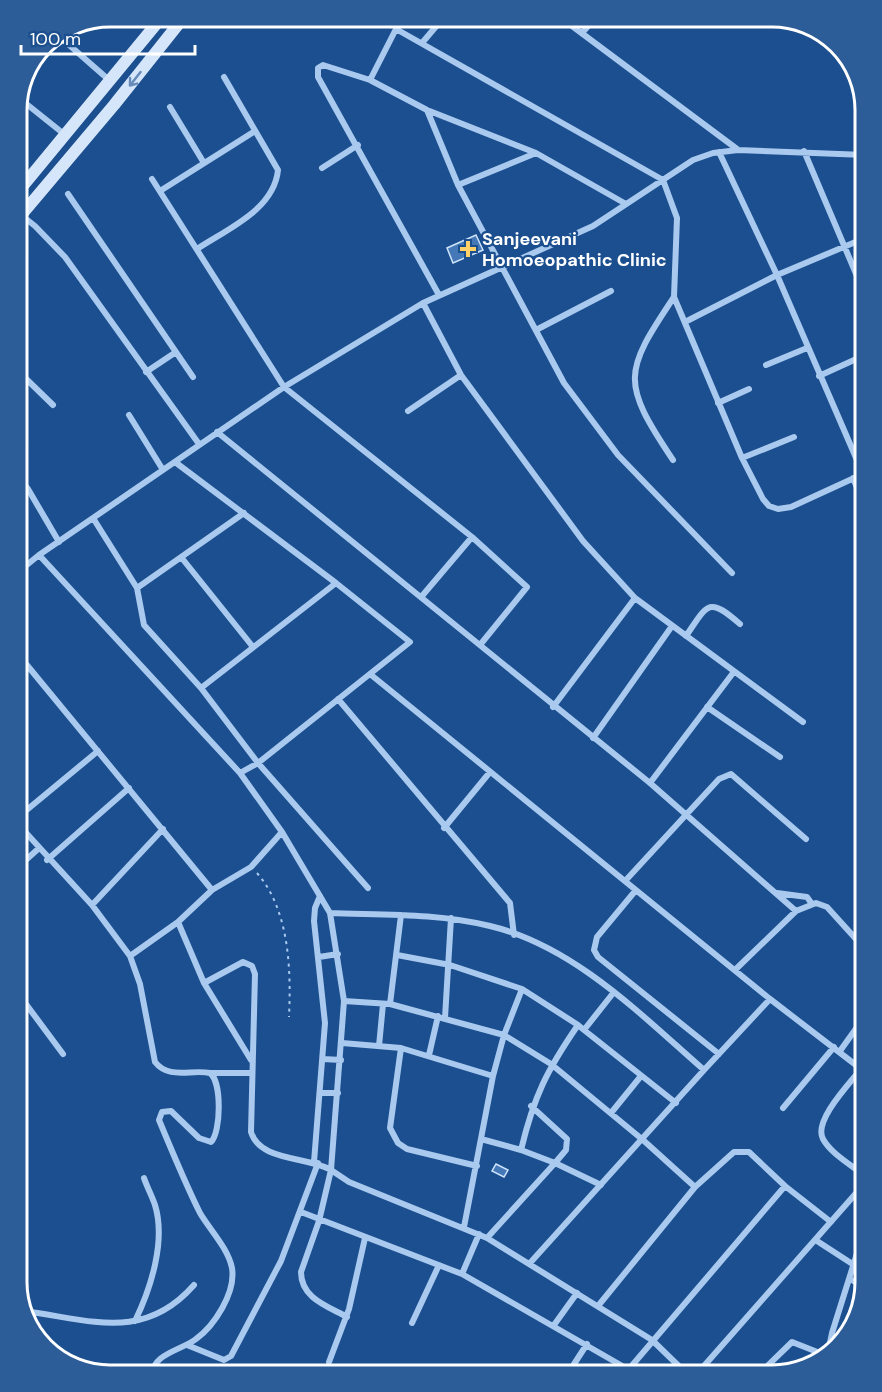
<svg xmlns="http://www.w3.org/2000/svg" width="882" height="1392" viewBox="0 0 882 1392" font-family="'DM Sans',sans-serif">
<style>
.building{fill:#4478b7;stroke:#cfe3fa;stroke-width:1.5}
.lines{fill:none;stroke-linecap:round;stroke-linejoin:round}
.path{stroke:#a9c9ee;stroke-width:2;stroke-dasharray:3 4.5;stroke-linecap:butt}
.street{stroke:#a9c9ee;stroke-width:6}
.secondary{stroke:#d6e6fa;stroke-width:12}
.oneway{stroke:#668bba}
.poi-dot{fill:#ffd166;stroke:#1b4f8f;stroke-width:2}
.labels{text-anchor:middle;stroke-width:4.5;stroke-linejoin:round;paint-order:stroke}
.poi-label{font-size:18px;font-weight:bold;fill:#fff;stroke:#1b4f8f;text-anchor:start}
.rim{fill:none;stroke:#fff;stroke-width:3}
</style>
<rect width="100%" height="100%" fill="#1b4f8f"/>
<path class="building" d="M476,235L483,250L453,263L447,248Z
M496,1164L508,1170L504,1177L492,1171Z"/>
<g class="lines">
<path class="path" d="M856,163L863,183
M257,873C290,911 291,971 289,1017"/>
<path class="street" d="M418,17L435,27
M560,17L737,149
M582,33L596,17
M60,37L109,80
M422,43L444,17
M370,80L396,29L663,180L677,218L674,297L742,458L763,499L769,506L778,509L791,507L865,473
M19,98L64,134
M170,107L204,163
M427,110L458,185L564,383L618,455L732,573
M804,151L865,295
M719,152L777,275L863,474
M322,168L358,145
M152,179L284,387L472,537L527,587L480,645
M458,185L536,153
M160,191L255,131
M68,194L193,377
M21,215L35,226L65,257L199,444
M197,249C227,229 274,210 278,170L224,77
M439,295L318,77V68L323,65L370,80L427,110L536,153L626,204
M423,303L461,375L583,541L635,598L803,722
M685,322L777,275L865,238
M536,330L611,291
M766,365L807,348
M17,370L53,405
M146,372L176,352
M819,376L865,355
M718,403L749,389
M408,411L461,375
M129,415L163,470
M217,432L650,783L796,911
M742,458L794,437
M673,460C621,382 623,373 674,297
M175,462L336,583L410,642L258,763L240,773
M17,476L28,489L59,542
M853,478L865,506
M93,518L137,588L144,625L201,688L258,763L368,888
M39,555L240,773L282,832L330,913L344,1001L331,1170L349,1182L487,1238L652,1340L688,1375
M181,557L253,647
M17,573L39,555L284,387L423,303L593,226L693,160L713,153L738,150L865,155
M137,588L244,513
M422,596L472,537
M686,636C708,604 708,596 740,624
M17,653L212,890
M370,674L770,999L865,1072
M201,688L336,583
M338,699L510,903L514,935
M553,707L635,598
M707,707L780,757
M593,738L672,626
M650,783L733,673
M17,818L98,751
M17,823L92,905L130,956L140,984L155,1062C169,1080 191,1069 210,1073C222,1082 221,1132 211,1142L199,1138L171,1111L162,1112L159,1120C172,1151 185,1183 200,1213C210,1230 228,1248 232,1268C236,1293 214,1326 196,1339C182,1350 152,1354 152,1375
M444,828L490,772
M47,860L129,788
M17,868L38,849
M626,880L719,779L731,774L806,839
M636,890L597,937L594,950L598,957L719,1054
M777,893L807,897L812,904
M92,905L163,829
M330,913C383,915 438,913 490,926C574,946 641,1015 704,1070L530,1263
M178,922L204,983L251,1060
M397,955L450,965L522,989L578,1025
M130,956L178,922L212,890L251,867L282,832
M319,957L338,954
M736,969L796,911L816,903L827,907L865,949
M204,983L243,962L252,966L255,974L251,1132C260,1162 307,1156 331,1170L319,1221L301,1272C301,1298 327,1306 347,1317
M17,992L63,1054
M344,1001L390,1004L504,1035L551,1064L643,1140L695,1187
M390,1004L401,915
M445,1018L451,918
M584,1030L676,1103
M342,1043L401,1048L493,1076L464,1227
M379,1046L383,1004
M401,1048L390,1128L398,1143L407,1149L477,1166
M840,1051L865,1016
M429,1055L438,1016
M323,1059L341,1060
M861,1069C850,1083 813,1121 823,1139C831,1154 853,1166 865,1176
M704,1070L770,999
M211,1073H251
M493,1076L504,1035L522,989
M321,1093H338
M531,1106L567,1139L566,1150L555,1163L601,1185
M783,1108L834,1047
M611,1113L641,1076
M481,1139L521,1150L555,1163L487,1238
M521,1150C534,1096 547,1070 578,1025L584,1030L614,992
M314,1162L325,1023L314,921L315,908L320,896
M301,1212L462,1274L638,1375
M817,1241L854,1265L865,1267
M462,1274L479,1234
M850,1279L864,1287
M598,1306L695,1187L734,1152H749L785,1186L831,1222
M23,1311C89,1319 143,1343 194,1285
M135,1321C151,1288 166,1241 155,1205C152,1196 147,1187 144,1178
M412,1323L439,1265
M554,1325L577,1293
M187,1345L224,1360L231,1356L281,1261L318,1163
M828,1352L832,1333L865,1228
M329,1362L349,1309L365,1238
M629,1369L785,1186
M567,1375L587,1344
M696,1375L865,1183
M758,1375L792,1342L825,1355"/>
<path class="secondary" d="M17,193L162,17
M17,220L114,105L184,17"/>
</g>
<defs><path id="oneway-shaft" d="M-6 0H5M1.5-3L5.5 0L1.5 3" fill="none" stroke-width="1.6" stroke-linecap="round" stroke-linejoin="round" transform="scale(1.5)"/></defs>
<use class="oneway" href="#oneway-shaft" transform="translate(135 79) rotate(128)"/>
<path class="poi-dot" d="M465 240h6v6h6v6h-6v6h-6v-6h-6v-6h6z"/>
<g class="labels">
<g class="poi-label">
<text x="482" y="245">Sanjeevani<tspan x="482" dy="21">Homoeopathic Clinic</tspan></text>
</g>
</g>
<path d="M0 0H882V1392H0ZM110 27H772A83 83 0 0 1 855 110V1282A83 83 0 0 1 772 1365H110A83 83 0 0 1 27 1282V110A83 83 0 0 1 110 27Z" fill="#2d5d98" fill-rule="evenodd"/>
<path class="rim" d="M110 27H772A83 83 0 0 1 855 110V1282A83 83 0 0 1 772 1365H110A83 83 0 0 1 27 1282V110A83 83 0 0 1 110 27Z"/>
<path d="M21 45v9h174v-9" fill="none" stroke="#ffffff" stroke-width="3"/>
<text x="30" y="45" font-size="18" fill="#ffffff" stroke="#1b4f8f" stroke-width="4.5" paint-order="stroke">100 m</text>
</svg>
